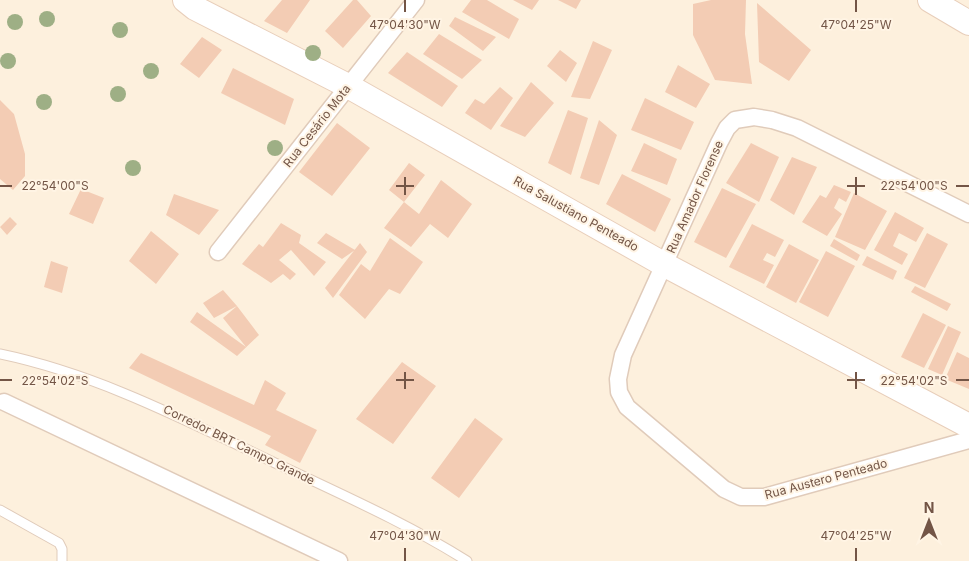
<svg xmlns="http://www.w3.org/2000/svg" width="969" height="561" viewBox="0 0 969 561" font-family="Inter,sans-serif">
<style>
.building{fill:#f3ccb4}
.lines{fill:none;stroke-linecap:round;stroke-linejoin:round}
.lane-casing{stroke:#e0cbba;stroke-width:11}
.street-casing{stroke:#e0cbba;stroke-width:19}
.secondary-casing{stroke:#e8ceba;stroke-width:26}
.lane{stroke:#fff;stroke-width:9}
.street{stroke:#fff;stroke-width:16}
.secondary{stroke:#fff;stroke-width:24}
.tree{fill:#9eaf85}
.ticks{fill:none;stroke:#735546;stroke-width:2}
.labels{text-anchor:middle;stroke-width:4;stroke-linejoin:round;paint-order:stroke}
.street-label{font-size:12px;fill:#735546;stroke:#fff4e4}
.ticks-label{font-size:12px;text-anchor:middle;fill:#735546;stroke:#fff4e4;stroke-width:4;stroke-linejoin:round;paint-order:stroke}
</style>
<rect width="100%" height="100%" fill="#fdf0dd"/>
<path class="building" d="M282,0H310L287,33L264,21Z
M353,0H357L371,16L343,48L325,31Z
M471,0H487L519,19L509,39L462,12Z
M513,0H539L532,10Z
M558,0H581L576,9Z
M711,0H746L745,34L752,84L715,80L693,35V4Z
M757,3L811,50L789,81L759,62Z
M455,17L496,37L483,51L449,26Z
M439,34L482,60L462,79L423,54Z
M202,37L222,50L199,78L180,64Z
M593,41L612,50L590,99L571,97Z
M560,50L577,63L566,82L547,66Z
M407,52L458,86L442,107L388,73Z
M678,65L710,84L696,108L665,92Z
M233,68L294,99L285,125L221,93Z
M531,82L554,103L525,137L500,126Z
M500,87L513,98L491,130L465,113L475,99L484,104Z
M645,98L694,122L681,150L631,130Z
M0,100L14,114L25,154V176L13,190L0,179Z
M568,110L588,118L571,175L548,163Z
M599,120L617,135L599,185L580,178Z
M337,123L370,148L332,196L299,172Z
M644,143L677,159L667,185L631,171Z
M751,143L779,157L759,202L726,183Z
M792,157L817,167L794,215L770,200Z
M409,163L425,175L404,202L389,190Z
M622,174L671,199L655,232L606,204Z
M441,180L472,204L448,238L430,224L411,247L384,228L404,202L419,214Z
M834,185L851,192L846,202L839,198L834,208L842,214L827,236L802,222L820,195L826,198Z
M722,188L756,204L726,258L694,242Z
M81,189L104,198L93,224L69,214Z
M854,193L887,211L865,250L835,237Z
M174,194L219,210L199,235L166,215Z
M895,212L924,228L916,242L899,233L893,246L908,254L902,265L874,250Z
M10,217L17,224L7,235L0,227Z
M281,223L301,235L299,243L326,262L314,276L291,250L279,260L296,274L290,280L283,274L271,283L242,264L259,244L263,247Z
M752,224L784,240L775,257L767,253L763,260L774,265L764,284L729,267Z
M151,231L179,254L156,284L129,261Z
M326,233L355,250L342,259L317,243Z
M927,233L948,244L925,288L904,278Z
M390,238L423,262L400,294L389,289L365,319L339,295L361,264L370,271Z
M834,239L860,255L857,261L830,246Z
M360,243L367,252L333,298L325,288Z
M789,244L819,260L796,303L766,287Z
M826,251L855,266L828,317L799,302Z
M867,256L897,271L893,280L862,265Z
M51,261L68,267L62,293L44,287Z
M915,286L951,304L947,311L911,292Z
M223,290L237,306L259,335L237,356L190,322L197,312L246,347L223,318L237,306L214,318L203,303Z
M923,313L946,325L924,368L901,357Z
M948,326L961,332L942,375L928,369Z
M957,352L969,358V389L945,379Z
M141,353L254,405L265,380L286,393L276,410L317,430L300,463L265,445L271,436L129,368Z
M402,362L436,386L393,444L356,419Z
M475,418L503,439L459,498L431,478Z"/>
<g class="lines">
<g class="lane-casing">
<path id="lane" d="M0,354C96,374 183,419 271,461C338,493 405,522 467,561
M0,510L59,543L62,549V561"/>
</g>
<g class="street-casing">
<path id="street" d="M969,214L797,128L772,120L754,117L735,120L727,128L719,143L623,355L618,379L619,392L627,407L724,489L741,497H764L969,440
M218,252L416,0
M4,402L339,561"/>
</g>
<g class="secondary-casing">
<path id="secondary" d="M185,0L195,8L348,86L665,265L969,426
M930,0L969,23"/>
</g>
<use href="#lane" class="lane"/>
<use href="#street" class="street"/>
<use href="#secondary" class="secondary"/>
</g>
<g class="tree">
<circle cx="47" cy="19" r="8"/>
<circle cx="15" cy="22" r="8"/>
<circle cx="120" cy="30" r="8"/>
<circle cx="313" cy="53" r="8"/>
<circle cx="8" cy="61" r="8"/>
<circle cx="151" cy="71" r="8"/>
<circle cx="118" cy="94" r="8"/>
<circle cx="44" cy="102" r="8"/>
<circle cx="275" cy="148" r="8"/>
<circle cx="133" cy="168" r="8"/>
</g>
<path class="ticks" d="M405,0V12M856,0V12M405,177V195M856,177V195M0,186H12M396,186H414M847,186H865M956,186H969M405,372V389M856,372V389M0,380H12M396,380H414M847,380H865M956,380H969M405,548V561M856,548V561"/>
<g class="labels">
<g class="street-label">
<text transform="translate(317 126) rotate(-52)" y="4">Rua Cesário Mota</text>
<text transform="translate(695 197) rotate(-66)" y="4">Rua Amador Florense</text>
<text transform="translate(576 214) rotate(29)" y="4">Rua Salustiano Penteado</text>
<text transform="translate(239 445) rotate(26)" y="4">Corredor BRT Campo Grande</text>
<text transform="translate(826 479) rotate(-15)" y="4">Rua Austero Penteado</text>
</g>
</g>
<g class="ticks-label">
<text x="405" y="29">47°04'30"W</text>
<text x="856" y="29">47°04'25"W</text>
<text x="55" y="190">22°54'00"S</text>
<text x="914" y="190">22°54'00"S</text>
<text x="55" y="385">22°54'02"S</text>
<text x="914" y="385">22°54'02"S</text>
<text x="405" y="540">47°04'30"W</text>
<text x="856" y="540">47°04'25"W</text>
</g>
<g transform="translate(929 521)" stroke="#fff4e4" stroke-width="4" paint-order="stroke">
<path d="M0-4L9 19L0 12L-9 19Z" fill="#735546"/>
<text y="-8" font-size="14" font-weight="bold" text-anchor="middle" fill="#735546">N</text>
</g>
</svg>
